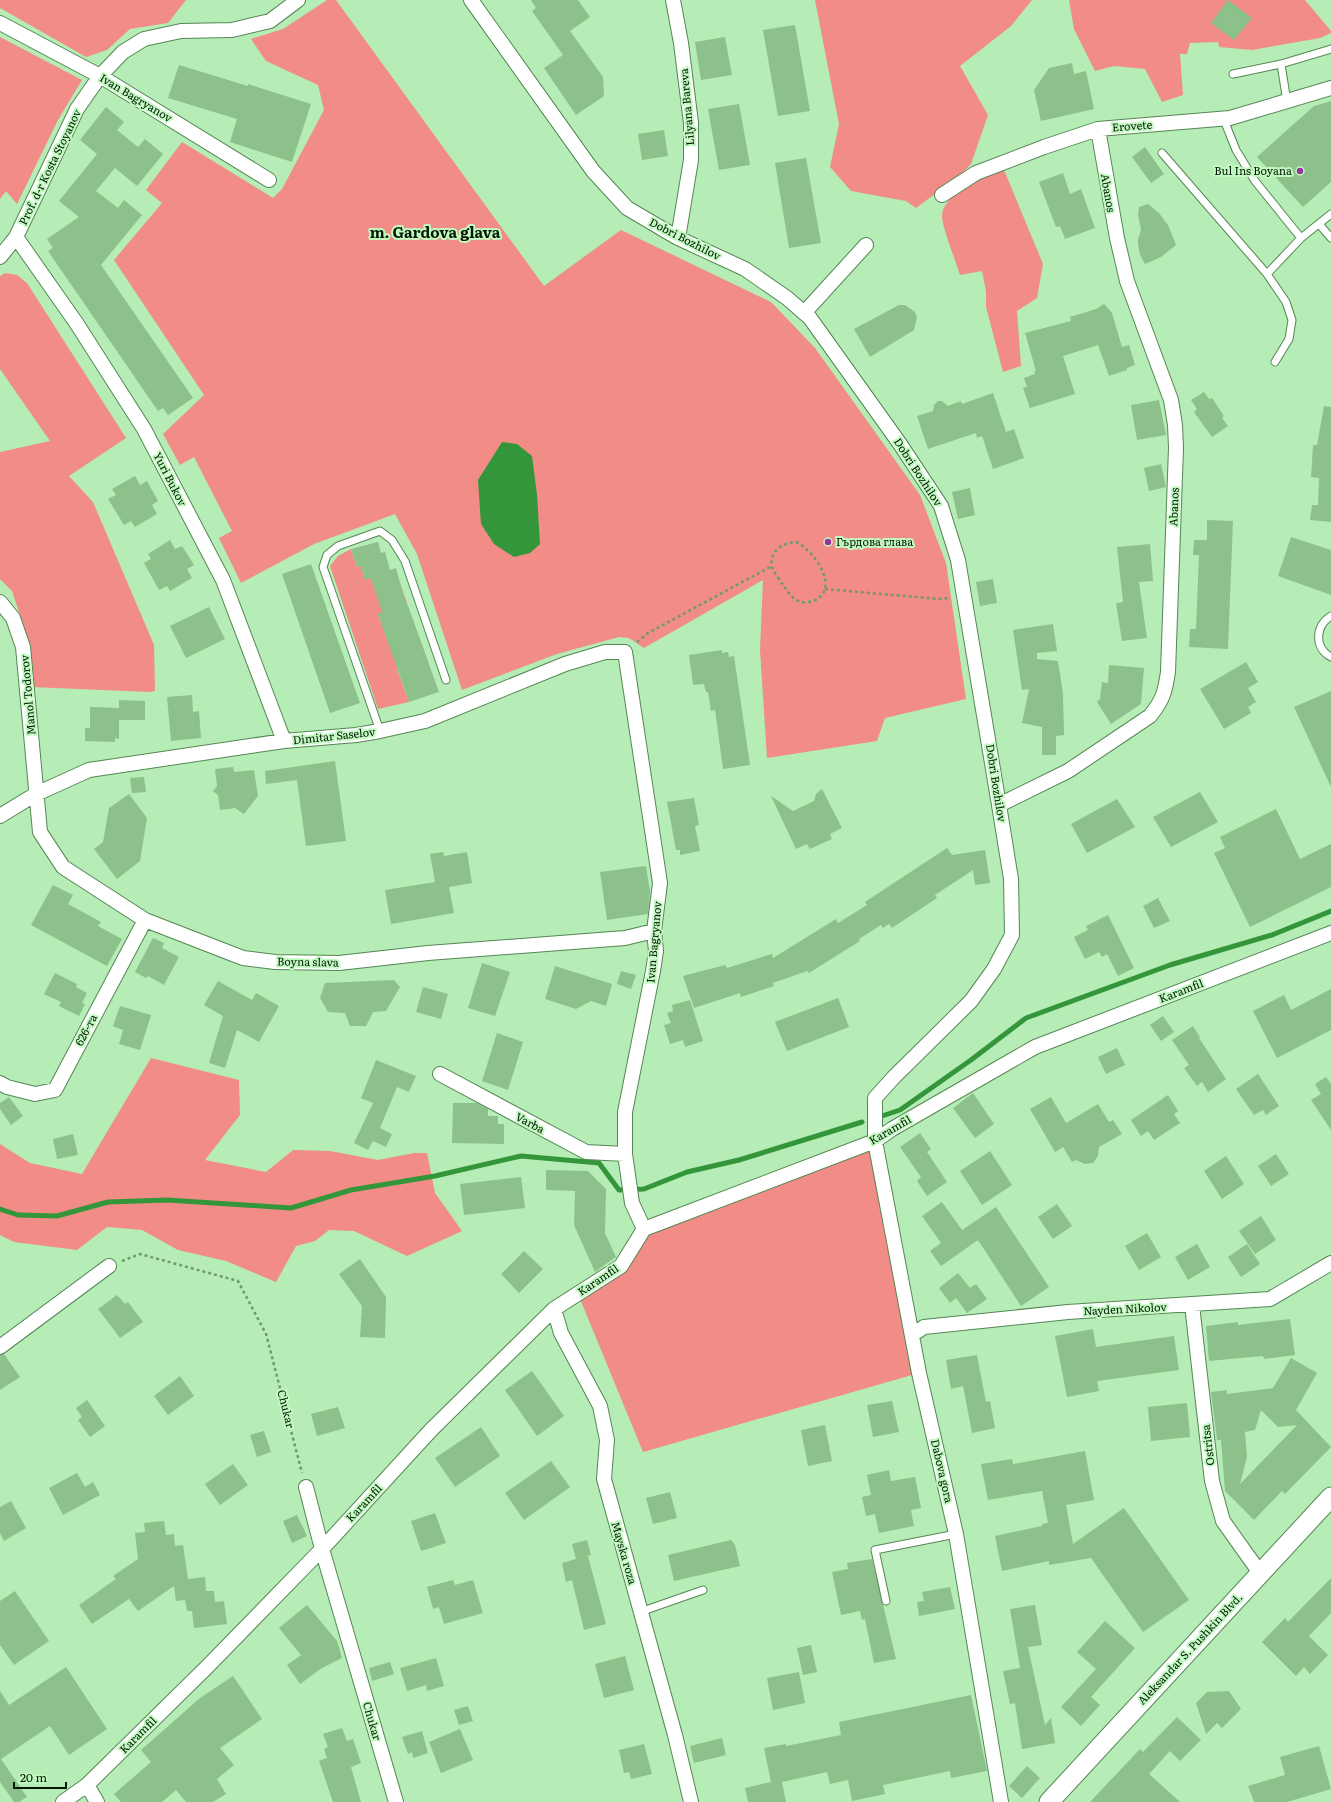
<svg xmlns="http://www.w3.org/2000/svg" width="1331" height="1802" viewBox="0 0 1331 1802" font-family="Literata,serif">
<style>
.green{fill:#f18c86}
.water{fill:#34963a}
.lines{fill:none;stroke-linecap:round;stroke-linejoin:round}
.stream{stroke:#34963a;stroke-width:5}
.building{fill:#8cc18b;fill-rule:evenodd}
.lane-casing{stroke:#548754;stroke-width:9}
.street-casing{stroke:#548754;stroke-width:16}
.secondary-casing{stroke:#548754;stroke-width:21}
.path{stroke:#709970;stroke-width:2.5;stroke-dasharray:3 3;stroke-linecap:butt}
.lane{stroke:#fff;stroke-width:7}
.street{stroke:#fff;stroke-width:14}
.secondary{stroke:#fff;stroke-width:19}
.poi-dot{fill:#94359d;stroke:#c2fac1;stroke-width:1.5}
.labels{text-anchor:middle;stroke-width:4;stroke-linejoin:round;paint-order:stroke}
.street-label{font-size:11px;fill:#031704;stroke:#c2fac1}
.poi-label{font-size:11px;fill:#031704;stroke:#c2fac1;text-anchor:end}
.district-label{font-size:15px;font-weight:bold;fill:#031704;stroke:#c2fac1}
</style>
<rect width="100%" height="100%" fill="#b6ecb5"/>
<path class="green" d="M0,0H186L168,23L130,29L107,50L86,57L0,8Z
M327,0H336L544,286L621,230L771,302L815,348L920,495L946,563L966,699L885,718L877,741L767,758L760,650L763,580L644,648L629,638L619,637L557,654L462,690L417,554L395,514L314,544L241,583L219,538L232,531L194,457L180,465L163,434L204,395L114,260L162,203L146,190L182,142L273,198L282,189L324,110L318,85L266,61L251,39L283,29Z
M815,0H1032L1011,26L960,66L988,115L971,164L960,175L916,208L906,201L851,191L830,167L839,124Z
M1069,0H1305L1331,31V33L1320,38L1252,50L1219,47L1218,42L1190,43L1187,54H1180L1183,95L1162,102L1145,69L1114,66L1095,71L1074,29Z
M0,37L82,80L58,120L17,204L6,191L0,199Z
M1004,170L1043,264L1037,298L1017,311L1021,366L1003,372L986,307V291L982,271L960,275C957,265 941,223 942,216C943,192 985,177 1004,170Z
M5,273L17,275L27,283L126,438L69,476L93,502L154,645L155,691L149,692L32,687L27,636L12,591L0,579V452L50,441L0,369V276Z
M351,549L357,567L361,566L365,580L371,578L375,590L400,583L407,603L378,614L390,647L419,637L427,659L397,669L409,702L378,709L330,566L338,556Z
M151,1058L239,1080L240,1115L205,1160L266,1172L293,1150L330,1151L378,1160L414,1153H427L435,1193L462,1231L407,1256L354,1231L329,1230L315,1241L296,1246L276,1282L226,1261L178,1250L142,1230L107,1227L77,1250L14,1242L0,1235V1144L30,1163L82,1174Z
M875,1141L919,1373L643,1452L578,1294L621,1266L644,1229Z"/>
<path class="water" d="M502,442L517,444L532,456L537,495L540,544L530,553L514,557L494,544L481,524L478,480Z"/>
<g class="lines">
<path class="stream" d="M882,1116L900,1110L971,1060L1026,1018L1170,965L1272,935L1331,911
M0,1209L18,1215L57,1216L108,1202L167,1200L291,1208L351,1190L435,1176L521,1156L599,1163L619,1190L644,1189L687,1172L739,1160L862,1122"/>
</g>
<path class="building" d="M531,0H578L590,17L570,31L603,77L604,96L576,115L544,68L563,55L532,11L536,8Z
M1228,0L1252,18L1234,40L1211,23Z
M795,25L810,111L778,116L763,30Z
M725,37L732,75L701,80L695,42Z
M1072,63L1074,74L1086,71L1094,109L1041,121L1034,90L1049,68Z
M179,65L248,86V84L311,104L292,162L230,142L237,119L168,98Z
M1331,101V182L1303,207L1257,157L1314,106Z
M739,104L750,165L719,170L708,109Z
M106,107L124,122L117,130L138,147L145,139L163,154L137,186L115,168L96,191L118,208L124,200L142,215L101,265L193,398L168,415L163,408L158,411L48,251L53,248L47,239L79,217L59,201L97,154L80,140Z
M664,130L668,156L642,160L638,134Z
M1145,147L1164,174L1151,183L1132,157Z
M806,158L821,243L789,248L775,163Z
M1063,173L1070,194L1081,189L1095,228L1065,239L1060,226L1056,227L1039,182Z
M1148,204L1159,213L1168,225L1176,245L1161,257L1145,264L1140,255L1138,244V239L1141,230L1138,215L1139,207Z
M1104,304L1112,313L1122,347L1129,345L1135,365L1127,368V370L1109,376L1098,345L1063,356L1075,394L1030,408L1023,388L1027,387L1024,378L1035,374L1034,371H1036L1025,333L1071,321L1070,317L1096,309Z
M899,305H905L915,312L917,318L914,330L870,357L854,329Z
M1204,392L1209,399L1212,398L1224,416L1222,418L1228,426L1212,437L1194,412L1197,409L1191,400Z
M993,393L1006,432L1014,429L1024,458L993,469L982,436L977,438L976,433L928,449L917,416L933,411L934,405L938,401H942L948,406L961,401L962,404Z
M1159,400L1166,435L1137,440L1131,405Z
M1324,406L1331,407V522L1310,520L1312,505H1318L1319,478L1311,477L1313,445H1317Z
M1161,464L1166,487L1149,491L1144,468Z
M135,476L140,485L147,481L158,501L152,505L157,514L135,527L131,521L124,525L108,499L116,495L112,489Z
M970,488L975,515L958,519L952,492Z
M1207,520L1233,521L1228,649L1189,647L1190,629H1196L1199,555H1193L1194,540H1207Z
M1291,537L1331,550V595L1278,576Z
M170,540L175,549L182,546L194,565L187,569L192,578L170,591L167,586L159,590L144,563L151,559L148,554Z
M378,542L381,553L385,552L390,570L396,568L406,604L407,603L439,692L409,702L378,614L382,612L371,578L365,580L361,566L357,567L351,549Z
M1150,544L1153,581L1139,582L1147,638L1122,641L1116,603L1123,602L1117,547Z
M311,564L360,703L330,713L282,574Z
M993,579L997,603L980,606L976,582Z
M209,607L225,639L186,658L170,626Z
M1053,624L1057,651L1037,653V659L1058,661L1063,694L1064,735L1056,736V755H1042V727L1022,723L1029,689L1022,690L1013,630Z
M722,650V653L728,652L729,657L734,656L750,765L723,769L715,710L711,711L708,692H706L704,684L693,685L689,655Z
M1246,662L1258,682L1248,688L1256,702L1248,707L1251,713L1224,729L1200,689Z
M1109,665L1144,668L1141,704L1111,724L1097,702L1100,699L1102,682L1108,683Z
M1331,691V787L1294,707Z
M192,695L193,712L199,711L201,738L171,741L167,697Z
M119,700L145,701V720H119Z
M90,707L119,708V739L115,738V742L85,741V728H90Z
M335,761L346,841L306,846L297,780L266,784L265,771Z
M233,767L234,772L254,770L258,796L244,814L235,808L220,810L218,795L213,791L217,786L215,769Z
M144,777L146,792L132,793L130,778Z
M822,789L842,828L830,834L832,839L810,849L807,844L796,849L771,796L793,811L814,801L816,794Z
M1200,792L1218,822L1171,847L1153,817Z
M129,794L147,818L140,861L117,879L94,849L103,842L109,808Z
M694,798L699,825L695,826L700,851L680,855V850H676L667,802Z
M1117,799L1135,827L1087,853L1071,824Z
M1276,809L1300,859L1331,844V887L1250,927L1214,853L1225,848L1220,837Z
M947,848L952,855L985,850L990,883L975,885L973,870L935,895L937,898L892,928L889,924L883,928L881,925L859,939L860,941L809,973L807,971L773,983L774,986L741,997L740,993L694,1008L683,976L725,965L727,968L772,954L773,958L836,919L838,923L867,905L865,902Z
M443,852L444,856L467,852L472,883L449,887L454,913L391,924L385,890L435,882L430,854Z
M646,866L650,892L648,914L607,920L600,872Z
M53,885L73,895L68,904L101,922L98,926L122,939L107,966L31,925Z
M1158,898L1170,921L1154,928L1143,906Z
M1108,915L1134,968L1118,976L1107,954L1102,957L1099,952L1085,959L1074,937L1088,930L1086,926Z
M153,938L164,943L162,948L179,957L164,985L148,976L146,978L135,972Z
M482,963L510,972L495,1016L468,1008Z
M555,966L612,984L606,1006L591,1001L576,1009L545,999Z
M621,971L636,975L631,989L617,984Z
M55,973L77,984L76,987L87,993L82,1003L85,1004L79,1016L59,1006L61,1002L44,994Z
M394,980L400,987L386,1011L373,1012L366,1026H350L345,1013L328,1012L320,998L325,983Z
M218,981L252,1000L256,993L279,1006L259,1042L237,1030L225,1068L209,1063L223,1016L204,1005Z
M423,987L448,994L441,1019L416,1012Z
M1331,989V1030L1277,1058L1253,1011L1284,995L1291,1010Z
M838,998L849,1027L787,1051L775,1022Z
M690,1000L703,1041L685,1047L683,1040L670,1044L664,1025L671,1023L667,1013L673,1011L672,1005Z
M120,1006L151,1015L140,1050L119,1044L123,1030L113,1026Z
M1163,1016L1174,1032L1161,1041L1150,1025Z
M1193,1026L1200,1037L1199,1038L1226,1079L1208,1092L1202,1082L1197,1086L1184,1068L1189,1065L1172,1040Z
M497,1033L523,1042L508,1090L482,1081Z
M1117,1048L1125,1065L1106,1074L1098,1057Z
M376,1060L416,1076L409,1092L397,1087L380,1128L392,1134L386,1147L373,1141L368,1150L354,1143L373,1103L361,1098Z
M1258,1074L1279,1106L1266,1115L1263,1110L1254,1115L1236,1089Z
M1326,1077L1331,1084V1130L1311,1100L1321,1094L1315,1084Z
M973,1093L994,1124L975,1138L953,1108Z
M1168,1095L1178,1111L1174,1114L1180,1123L1154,1140L1148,1131L1141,1136L1131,1120Z
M9,1097L23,1116L11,1125L0,1109V1103Z
M1051,1097L1066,1123L1098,1104L1109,1122L1113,1120L1122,1134L1099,1147L1098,1156L1093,1163L1085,1164L1076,1160L1072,1162L1063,1147L1055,1152L1030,1109Z
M453,1103H477L488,1109V1116H498V1124H504V1144L452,1143Z
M920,1133L931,1149L927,1152L947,1182L927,1196L917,1181L921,1177L900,1147Z
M73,1134L78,1155L57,1159L53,1139Z
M990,1151L1012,1185L982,1205L960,1171Z
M1276,1154L1289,1174L1271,1186L1258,1166Z
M1226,1156L1244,1184L1222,1199L1204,1171Z
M546,1170L588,1171L606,1189L605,1233L616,1257L595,1272L574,1225L575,1191L546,1190Z
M521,1177L525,1208L464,1215L460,1184Z
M942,1202L962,1230L996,1207L1049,1287L1021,1306L978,1240L941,1266L930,1251L941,1243L922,1216Z
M1057,1204L1072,1226L1053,1239L1038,1217Z
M1261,1216L1276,1240L1255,1254L1239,1231Z
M1147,1233L1161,1257L1139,1270L1125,1246Z
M1197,1244L1210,1267L1188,1280L1175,1257Z
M1247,1244L1260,1264L1241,1277L1228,1257Z
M524,1251L543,1269L519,1293L501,1274Z
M360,1259L386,1297L385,1338L360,1337L362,1306L339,1274Z
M958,1273L970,1288L976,1284L987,1299L967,1313L956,1298L950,1303L939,1288Z
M117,1295L125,1304L128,1302L143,1322L120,1338L98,1309Z
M1290,1319L1295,1355L1264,1359L1263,1356L1209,1361L1206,1326L1238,1322V1325Z
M1093,1329L1096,1347L1174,1336L1179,1370L1097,1381L1099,1391L1067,1397L1055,1336Z
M4,1354L20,1377L0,1390V1355Z
M977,1355L986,1402L990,1401L995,1428L972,1433L963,1386L951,1389L946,1360Z
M1291,1358L1317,1373L1296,1410L1331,1447L1285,1494L1282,1491L1254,1520L1225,1491L1221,1440H1217L1211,1392L1227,1390V1394L1273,1388ZM1261,1410L1278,1427L1297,1425L1240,1484L1247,1457L1245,1432L1255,1430Z
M532,1371L564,1416L537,1436L505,1390Z
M180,1376L194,1396L168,1415L154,1396Z
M87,1400L105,1426L90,1437L78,1420L82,1417L76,1408Z
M892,1401L899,1432L873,1437L867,1405Z
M1187,1403L1190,1437L1151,1441L1148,1407Z
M338,1407L345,1428L317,1436L311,1414Z
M825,1425L832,1461L808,1466L801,1430Z
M481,1427L500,1456L455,1487L435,1458Z
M264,1431L271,1452L257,1457L250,1435Z
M1085,1451L1094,1500L1066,1505L1073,1544L1124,1508L1189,1600L1143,1632L1091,1558L1049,1565V1561L1002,1571L995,1536L1042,1526V1524L1048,1523L1042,1491L988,1500L981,1464L1012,1459L1013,1464Z
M551,1461L570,1487L524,1520L505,1493Z
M233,1464L248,1485L220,1505L205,1484Z
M889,1470L891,1481L915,1477L921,1508L911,1510L914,1526L879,1533L875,1514L866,1516L862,1497L871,1495L867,1475Z
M77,1473L85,1487L93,1482L100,1495L63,1515L49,1488Z
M670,1492L677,1518L653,1524L646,1498Z
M11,1501L26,1528L4,1541L0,1533V1507Z
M435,1513L446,1543L421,1551L411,1521Z
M297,1515L307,1536L292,1543L283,1521Z
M164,1521L166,1535L174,1534L175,1546L183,1545L188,1579L205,1577L206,1591H214L215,1602L224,1601L227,1624L194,1628L192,1611H187L185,1600L176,1601L174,1586L138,1611L129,1599L92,1624L79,1605L116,1579L113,1576L138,1559L135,1533L145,1532L144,1523Z
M587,1540L591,1555L583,1557L588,1556L606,1624L584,1630L572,1580L566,1582L562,1563L576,1559L572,1544Z
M731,1540L735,1545L740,1566L674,1581L668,1555Z
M872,1559L896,1659L874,1663L865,1619L862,1620L860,1611L841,1615L832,1572L848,1569L847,1563Z
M1331,1578V1613L1309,1636L1328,1655L1310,1674L1304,1667L1296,1676L1262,1642L1285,1618L1288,1622Z
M453,1580L455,1585L473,1580L483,1613L444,1624L439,1607L433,1609L427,1587Z
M950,1587L955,1609L919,1616L917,1602L924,1601L922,1592Z
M15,1591L49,1641L14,1665L0,1645V1601Z
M307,1605L337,1641L342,1658L322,1668L300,1684L287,1665L301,1655L279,1628Z
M1035,1605L1042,1645L1028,1647L1045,1725L1051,1718L1055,1743L1022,1749L1015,1703L1010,1704L1003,1671L1020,1668L1010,1609Z
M1105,1621L1135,1648L1091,1697L1100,1705L1081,1726L1061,1707L1096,1669L1077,1652Z
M811,1645L817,1672L803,1675L797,1648Z
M625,1656L634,1690L604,1698L595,1664Z
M436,1658L444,1686L427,1691L426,1685L407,1691L400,1668Z
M390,1662L394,1674L372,1681L369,1668Z
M66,1667L107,1729L69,1755L50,1726L1,1759L27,1797L19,1802H14L0,1782V1691L9,1705Z
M799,1672L805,1703L773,1710L767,1678Z
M233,1676L262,1719L220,1748L234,1765L217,1779L226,1794L213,1802H186L176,1790L162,1802H121L114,1794L151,1762L141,1750L200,1698Z
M1229,1691L1241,1709L1222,1728L1217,1723L1206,1734L1196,1703L1207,1692Z
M971,1695L987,1771L951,1778L950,1771L883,1785L885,1794L852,1801L848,1780L830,1784L827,1772L782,1782L786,1802H748L745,1788L771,1782L764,1748L786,1744V1746L841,1735L839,1722Z
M468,1706L473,1721L459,1725L454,1710Z
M1177,1717L1201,1740L1180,1761L1170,1751L1149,1774L1180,1802H1090L1140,1749L1143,1752Z
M342,1728L347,1741L353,1739L361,1763L351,1767L361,1802H333L319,1761L327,1758L324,1749L328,1747L323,1734Z
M460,1729L473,1760L441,1773L429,1742Z
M422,1731L428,1753L413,1758L412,1752L408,1754L402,1737Z
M722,1738L726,1755L694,1763L690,1746Z
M644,1744L652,1774L631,1779L629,1772L624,1773L619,1750Z
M1319,1746L1331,1789L1287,1802H1254L1248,1786L1285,1775L1280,1757Z
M1027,1766L1040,1778L1022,1798L1009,1786Z"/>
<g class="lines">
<g class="lane-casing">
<path id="lane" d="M1281,64L1287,102
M1233,74L1281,64L1331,49
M1224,120L1236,150L1255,181L1301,238
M1162,153L1267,274L1286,302L1292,320L1289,339L1275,362
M1319,224L1331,238
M1267,274L1301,238L1331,214
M1331,616C1315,626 1314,648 1331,657
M380,731L323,567L327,555L338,546L380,531L392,540L405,561L446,680
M886,1601L875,1550L956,1534
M640,1612L703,1590"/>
</g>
<g class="street-casing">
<path id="street" d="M471,0L593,171L627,208L678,238L745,269L787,298L810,318L900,444L941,506L958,560L999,805L1011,879L1012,935L994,969L971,1001L894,1077L875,1098V1141L919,1373L956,1534L1001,1802
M673,0L681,43L691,123V160L678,238
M0,23L100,76L269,180
M942,195L976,173L1044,147L1098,129L1230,118L1331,88
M16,237L77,324L144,429L223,580L284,741
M0,257L16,237L77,109L100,76L123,52L144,39L181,31L232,30L270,21L298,0
M804,313L866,245
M0,602L13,618L23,647L40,832L63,867L145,920L243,958L275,962L339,963L428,953L625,938L654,931
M999,805L1068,771L1150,716C1163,700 1165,692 1168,672L1176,448L1175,425L1171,400L1127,281L1117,238L1098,129
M0,816L36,794L89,770L284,741L356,735L380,731L425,721L565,664L605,652H625L660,883L654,931L656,951L653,971L625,1112V1154L632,1203L644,1229
M440,1074L586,1152L625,1154
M0,1083L7,1087L35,1094L55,1090L145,920
M1192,1305L1212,1481L1223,1521L1260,1573
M554,1309L561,1333L600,1406L607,1440L604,1479L675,1735L691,1802
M912,1335L924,1327L1068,1312L1270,1299L1331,1263
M0,1347L109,1266
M306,1487L322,1549L396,1802
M87,1785L97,1802
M63,1802L87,1785L207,1667L322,1549L431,1430L554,1309L621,1266L644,1229L875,1141L892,1129L1035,1047L1331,933"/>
</g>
<g class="secondary-casing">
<path id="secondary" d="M1049,1802L1331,1497"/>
</g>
<path class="path" d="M796,542C814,550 842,590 813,601C807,603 800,603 795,599C790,596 787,590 783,585C780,580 774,573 772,567C769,551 782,543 796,542Z
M825,589L939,599L949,598
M637,642L648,633L772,566
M122,1261L140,1254L238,1281L266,1334L302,1473"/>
<use href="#lane" class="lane"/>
<use href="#street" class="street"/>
<use href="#secondary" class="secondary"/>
</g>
<g class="poi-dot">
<circle cx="1300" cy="171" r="4"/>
<circle cx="828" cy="542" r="4"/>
</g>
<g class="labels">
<g class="street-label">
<text transform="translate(136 98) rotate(31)" y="4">Ivan Bagryanov</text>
<text transform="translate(687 107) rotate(-95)" y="4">Lilyana Bareva</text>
<text transform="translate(1132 126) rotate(-4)" y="4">Erovete</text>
<text transform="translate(50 167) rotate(-64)" y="4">Prof. d-r Kosta Stoyanov</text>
<text transform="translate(1108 193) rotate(80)" y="4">Abanos</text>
<text transform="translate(685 239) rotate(27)" y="4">Dobri Bozhilov</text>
<text transform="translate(918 472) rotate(57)" y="4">Dobri Bozhilov</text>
<text transform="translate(170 479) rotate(63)" y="4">Yuri Bukov</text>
<text transform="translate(1174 507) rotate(-88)" y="4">Abanos</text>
<text transform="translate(28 695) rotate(-95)" y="4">Manol Todorov</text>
<text transform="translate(334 736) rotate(-6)" y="4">Dimitar Saselov</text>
<text transform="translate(996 783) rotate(81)" y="4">Dobri Bozhilov</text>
<text transform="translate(654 942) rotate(-85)" y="4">Ivan Bagryanov</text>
<text transform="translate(308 962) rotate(1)" y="4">Boyna slava</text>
<text transform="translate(1181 991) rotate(-21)" y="4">Karamfil</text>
<text transform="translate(86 1030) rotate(-62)" y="4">626-та</text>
<text transform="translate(530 1123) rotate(28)" y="4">Varba</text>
<text transform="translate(890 1130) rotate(-30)" y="4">Karamfil</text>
<text transform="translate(598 1280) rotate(-34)" y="4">Karamfil</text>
<text transform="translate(1125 1309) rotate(-3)" y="4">Nayden Nikolov</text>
<text transform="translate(286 1409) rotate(76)" y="4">Chukar</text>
<text transform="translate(1208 1445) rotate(-97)" y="4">Ostritsa</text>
<text transform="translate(942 1471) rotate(77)" y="4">Dabova gora</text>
<text transform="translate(364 1503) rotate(-47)" y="4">Karamfil</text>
<text transform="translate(624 1553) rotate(74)" y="4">Mayska roza</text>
<text transform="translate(1190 1649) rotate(-47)" y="4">Aleksandar S. Pushkin Blvd.</text>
<text transform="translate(372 1721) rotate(74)" y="4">Chukar</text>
<text transform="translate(138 1735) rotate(-45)" y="4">Karamfil</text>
</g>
<g class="poi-label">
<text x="1292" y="175">Bul Ins Boyana</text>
<text x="836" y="546" text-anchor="start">Гърдова глава</text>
</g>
<g class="district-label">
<text x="435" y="238">m. Gardova glava</text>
</g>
</g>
<path d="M14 1782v6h52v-6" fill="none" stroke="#031704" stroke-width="2"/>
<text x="20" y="1782" font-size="12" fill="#031704" stroke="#c2fac1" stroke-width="3" paint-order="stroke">20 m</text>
</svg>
